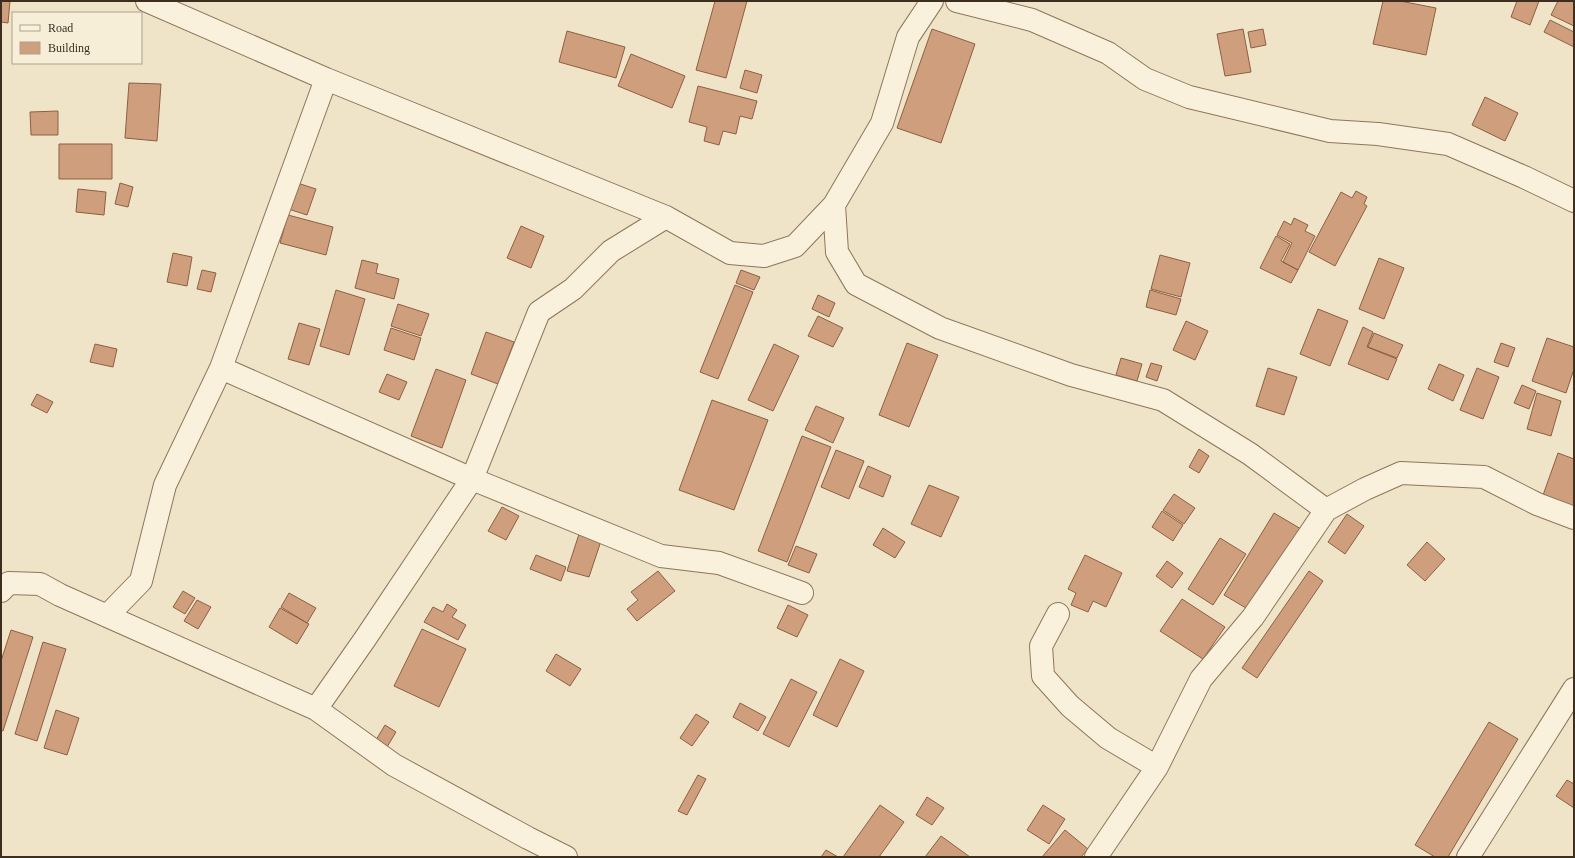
<svg xmlns="http://www.w3.org/2000/svg" width="1575" height="858" viewBox="0 0 1575 858" font-family="'Times New Roman',serif">
<style>
.building{fill:#cf9f7d;stroke:#8d5f41}
.lines{fill:none;stroke-linecap:round;stroke-linejoin:round}
.street-casing{stroke:#8d765c;stroke-width:24}
.street{stroke:#faf1dc;stroke-width:22}
</style>
<rect width="100%" height="100%" fill="#f0e4c8"/>
<path class="building" d="M1,1H10L8,23L1,22Z
M715,1H747L726,78L696,70Z
M1383,1H1400L1436,8L1426,55L1373,44Z
M1517,1H1539L1530,25L1511,17Z
M1558,1H1574V26L1551,15Z
M1550,20L1574,32V47L1544,32Z
M932,29L975,44L941,143L897,128Z
M1243,29L1251,72L1225,76L1217,34Z
M1263,29L1266,45L1251,48L1248,32Z
M567,31L625,47L616,78L559,62Z
M631,54L685,76L672,108L618,86Z
M745,70L762,75L757,93L740,88Z
M129,83L161,84L157,141L125,138Z
M698,86L757,101L752,119L740,116L736,134L723,131L719,145L704,141L707,127L689,122Z
M1485,97L1518,113L1505,141L1472,125Z
M58,111V135H31L30,112Z
M59,144H112V179H59Z
M291,181L316,189L307,215L282,207Z
M120,183L133,187L128,207L115,204Z
M78,189L106,192L104,215L76,212Z
M1356,191L1367,197L1364,204L1367,206L1335,266L1309,252L1341,192L1352,198Z
M288,215L333,227L326,255L280,243Z
M1294,218L1308,225L1305,231L1315,236L1298,270L1283,262L1292,243L1277,235L1284,221L1291,225Z
M521,226L544,236L531,268L507,258Z
M1276,236L1290,244L1281,261L1298,270L1291,283L1260,268Z
M173,253L192,257L187,286L167,282Z
M1160,255L1190,263L1181,297L1151,289Z
M1379,258L1404,268L1384,319L1359,309Z
M362,260L378,264L376,273L399,279L394,299L355,288Z
M202,270L216,273L211,292L197,289Z
M741,270L760,277L754,290L736,283Z
M735,285L753,292L718,379L700,372Z
M336,290L365,299L349,355L320,346Z
M1150,290L1181,299L1176,315L1146,307Z
M818,295L835,303L829,317L812,309Z
M398,304L429,314L421,336L391,326Z
M1318,309L1348,321L1330,366L1300,354Z
M818,316L843,328L833,347L808,336Z
M1186,321L1208,331L1195,360L1173,350Z
M299,323L320,329L309,365L288,359Z
M1363,327L1373,332L1367,347L1397,359L1388,380L1348,364Z
M391,328L421,338L414,360L384,350Z
M486,332L514,342L498,384L471,374Z
M1374,333L1403,345L1397,358L1368,347Z
M1547,338L1574,347V369L1566,393L1532,381Z
M907,343L938,355L909,427L879,415Z
M1501,343L1515,348L1508,367L1494,362Z
M95,344L117,349L113,367L90,362Z
M774,344L799,356L773,411L748,400Z
M1121,358L1142,364L1137,381L1116,375Z
M1151,363L1162,366L1157,381L1146,377Z
M1439,364L1464,375L1453,401L1428,389Z
M1268,368L1297,377L1284,415L1256,406Z
M1477,368L1499,377L1483,419L1460,410Z
M436,369L466,380L442,448L411,436Z
M387,374L407,382L399,400L379,392Z
M1522,385L1536,391L1529,409L1514,403Z
M1537,393L1561,401L1551,436L1527,429Z
M37,394L53,402L47,413L31,405Z
M712,400L768,420L734,510L679,490Z
M816,406L844,418L833,443L805,430Z
M802,436L831,447L787,562L758,551Z
M1199,449L1209,456L1199,473L1189,467Z
M836,450L864,461L849,499L821,487Z
M1558,453L1574,459V510L1542,498Z
M868,466L891,476L883,497L859,487Z
M929,485L959,497L941,537L911,524Z
M1174,494L1195,508L1184,524L1163,510Z
M502,507L519,516L506,540L488,531Z
M1162,511L1183,525L1173,541L1152,527Z
M1274,513L1301,529L1251,611L1224,595Z
M1347,514L1364,526L1345,554L1328,542Z
M883,528L905,542L895,558L873,545Z
M580,531L602,538L589,577L567,571Z
M1220,538L1246,554L1213,605L1188,589Z
M1427,542L1445,559L1425,581L1407,565Z
M796,546L817,554L809,573L788,565Z
M536,555L566,567L561,581L530,569Z
M1085,555L1122,573L1106,607L1093,601L1088,612L1071,605L1076,593L1068,589Z
M1167,561L1183,573L1172,588L1156,576Z
M658,571L675,591L637,621L627,609L638,600L631,592Z
M1309,571L1323,581L1257,678L1242,668Z
M183,591L195,598L185,614L173,607Z
M289,593L316,608L307,623L281,607Z
M1182,599L1225,627L1203,659L1160,631Z
M197,600L211,607L198,629L184,621Z
M447,604L457,610L452,617L466,625L458,640L424,622L433,607L443,612Z
M788,605L808,615L797,637L777,628Z
M280,608L309,624L297,644L269,627Z
M422,629L466,649L439,707L394,686Z
M11,630L33,637L3,731L1,730V661Z
M43,642L66,649L37,741L15,734Z
M556,654L581,669L570,686L546,671Z
M840,659L864,671L837,727L813,715Z
M791,679L817,692L789,747L763,734Z
M740,703L766,717L758,731L733,717Z
M56,710L79,718L67,755L44,748Z
M696,714L709,722L692,746L680,738Z
M1489,722L1518,739L1448,857H1435L1415,845Z
M385,725L396,732L384,752L373,745Z
M698,775L706,779L687,815L678,811Z
M1567,780L1574,784V808L1556,796Z
M927,797L944,808L932,825L916,815Z
M880,805L904,822L879,857H843Z
M1043,805L1065,819L1049,844L1027,830Z
M1065,830L1088,849L1081,857H1042Z
M941,836L970,857H925Z
M826,850L838,857H821Z"/>
<g class="lines">
<g class="street-casing">
<path id="street" d="M147,1L326,79L666,217L730,253L764,256L795,246L834,205L882,123L908,37L932,1
M957,1L1032,20L1108,53L1145,79L1189,97L1330,131L1378,134L1448,144L1524,177L1574,201
M834,205L837,252L856,284L940,328L1071,375L1163,400L1250,454L1326,510
M221,368L326,79
M1,591L9,583L40,584L60,595L316,709
M1058,614L1041,646L1043,676L1070,706L1108,738L1157,767
M107,616L141,581L165,485L221,368L472,479L661,556L719,563L802,593
M566,857L528,838L394,765L316,709L365,639L472,479L539,312L573,289L611,251L666,217
M1096,857L1157,767L1201,679L1253,617L1326,510L1365,489L1401,473L1484,477L1537,504L1574,518
M1468,857L1574,689"/>
</g>
<use href="#street" class="street"/>
</g>
<rect width="1575" height="858" fill="none" stroke="#3d2e20" stroke-width="4"/>
<rect x="12" y="12" width="130" height="52" fill="#f7eed8" stroke="#ada18e"/>
<rect x="20" y="25" width="20" height="6" fill="#faf1dc" stroke="#ada18e"/>
<text x="48" y="32" font-size="12" fill="#3d2e20">Road</text>
<rect x="20" y="42" width="20" height="12" fill="#cf9f7d" stroke="#ada18e"/>
<text x="48" y="52" font-size="12" fill="#3d2e20">Building</text>
</svg>
